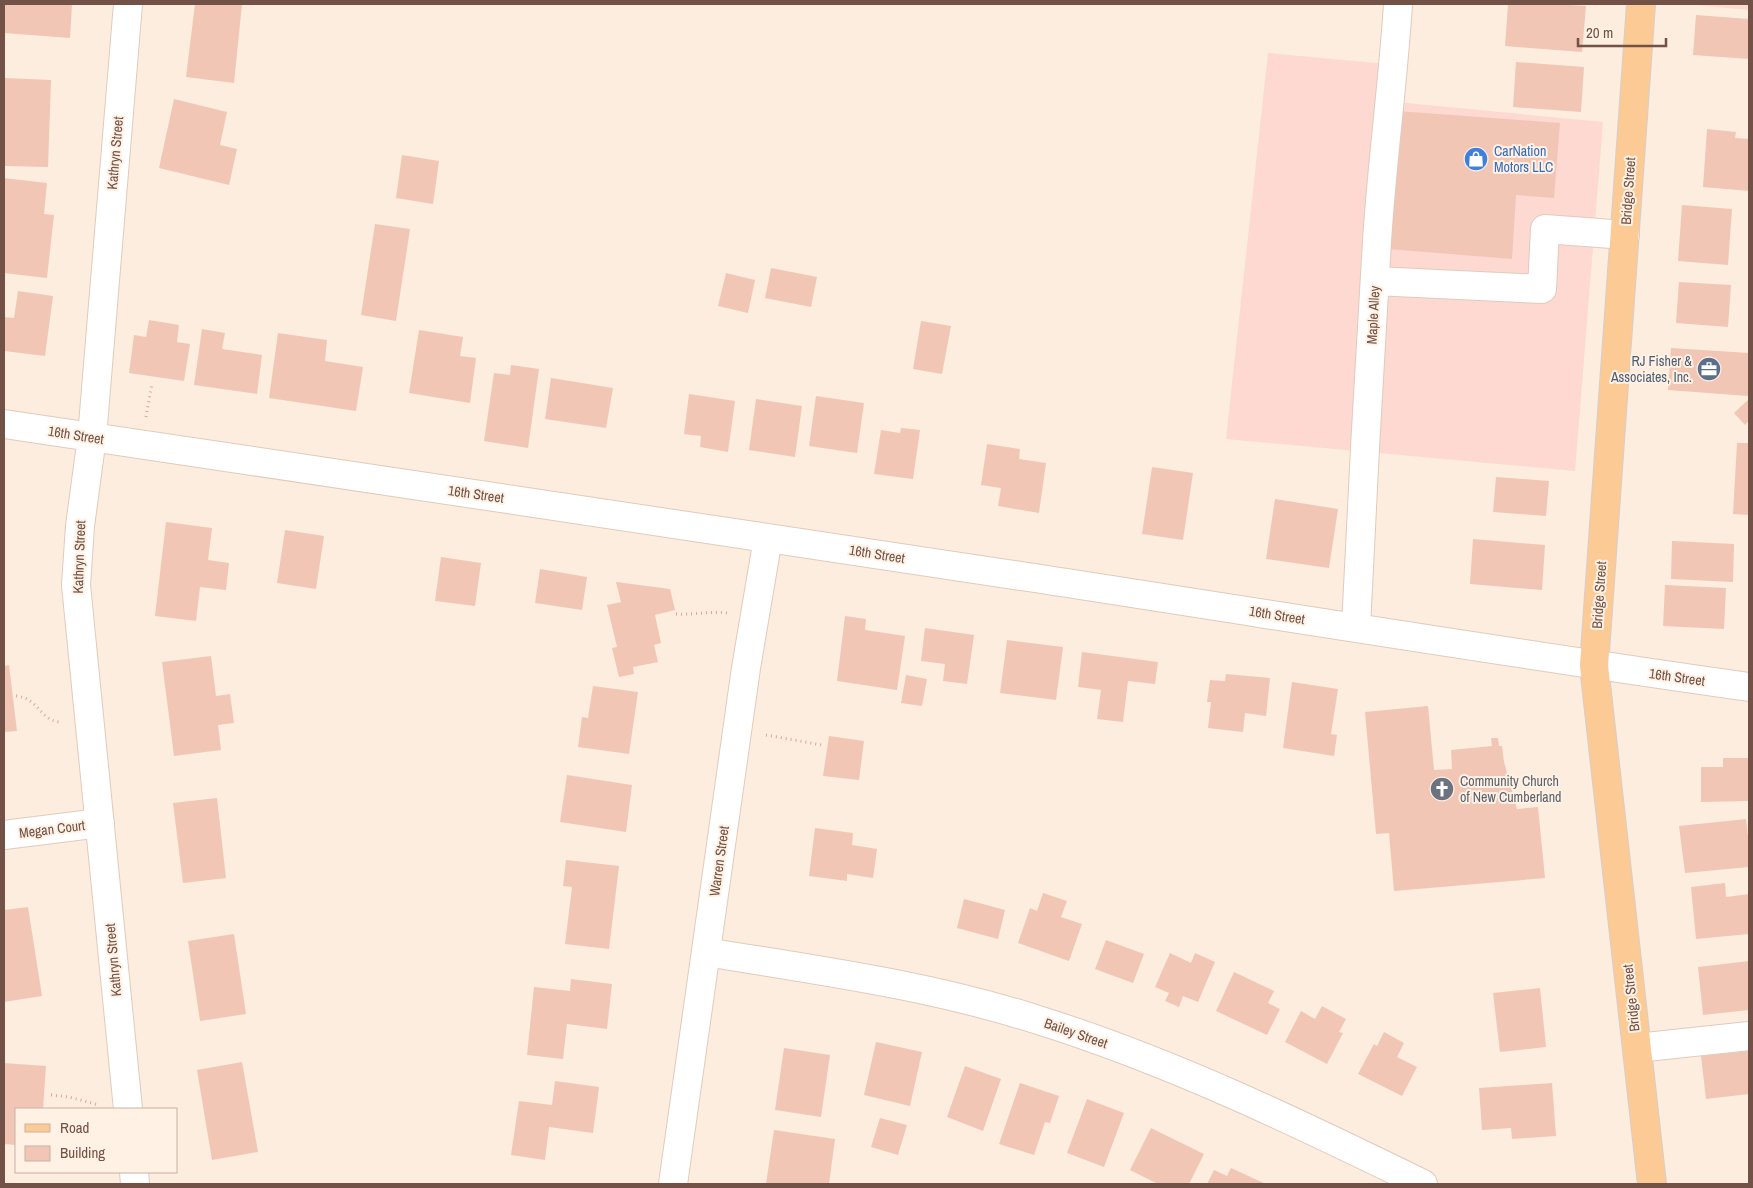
<svg xmlns="http://www.w3.org/2000/svg" width="1753" height="1188" viewBox="0 0 1753 1188" font-family="'Archivo Narrow',sans-serif">
<style>
.commercial{fill:#fdd9d1}
.building{fill:#f2c6b5}
.lines{fill:none;stroke-linecap:round;stroke-linejoin:round}
.minor-casing{stroke:#e2cabd;stroke-width:30}
.major-casing{stroke:#d8cecb;stroke-width:30}
.path{stroke:#d6aa99;stroke-width:3;stroke-dasharray:1 4;stroke-linecap:butt}
.minor{stroke:#fff;stroke-width:28}
.major{stroke:#fcca94;stroke-width:28}
.labels{text-anchor:middle;stroke-width:4;stroke-linejoin:round;paint-order:stroke}
.shop-label{font-size:14px;fill:#366cbe;stroke:#fff1e4;text-anchor:start}
.street-label{font-size:14px;fill:#725146;stroke:#fff1e4}
.service-label{font-size:14px;fill:#4e5e75;stroke:#fff1e4;text-anchor:end}
.worship-label{font-size:14px;fill:#5b616d;stroke:#fff1e4;text-anchor:start}
</style>
<rect width="100%" height="100%" fill="#fcedde"/>
<path class="commercial" d="M1684,4H1749V10Z
M1268,53L1387,64L1385,101L1603,122L1575,471L1226,439Z"/>
<path class="building" d="M4,4H72L70,38L4,33Z
M195,4H242L234,83L186,77Z
M1508,4H1556L1586,6L1582,52L1505,46Z
M1696,15L1749,19V59L1693,55Z
M1516,62L1584,67L1581,112L1513,107Z
M5,78L51,80L48,167L4,166Z
M174,99L227,112L220,145L237,149L229,185L159,168Z
M1398,111L1560,123L1554,198L1516,195L1512,259L1388,249Z
M1707,129L1736,132L1735,138L1749,139V191L1703,187Z
M402,155L439,161L433,204L396,198Z
M4,178L47,183L44,214L54,215L47,278L4,273Z
M1682,205L1732,209L1728,265L1678,261Z
M375,224L410,229L396,321L361,315Z
M771,268L817,277L811,307L765,298Z
M726,273L755,280L748,313L718,306Z
M1679,282L1731,285L1728,327L1676,323Z
M18,291L53,296L45,356L4,351V317L14,318Z
M149,320L179,325L177,342L190,344L184,381L129,373L134,335L146,337Z
M921,321L951,326L942,374L913,369Z
M202,329L225,333L222,349L262,355L257,394L194,385Z
M419,330L463,337L460,356L476,358L470,403L409,393Z
M278,333L327,340L325,361L363,367L356,411L269,398Z
M1671,348L1749,353L1748,396L1668,390Z
M511,365L539,369L528,448L484,441L494,373L510,375Z
M551,378L613,388L606,428L545,419Z
M689,394L735,401L728,452L700,447L701,436L684,434Z
M816,396L864,403L857,453L809,446Z
M756,399L802,406L795,457L749,450Z
M1749,399V421L1745,425L1734,413Z
M901,428L920,430L913,479L874,474L881,430L900,433Z
M1737,443H1749V515L1733,514Z
M987,444L1020,449L1019,459L1046,463L1039,513L998,506L1001,488L981,485Z
M1152,467L1193,473L1183,540L1142,534Z
M1496,477L1549,481L1546,516L1493,512Z
M1275,499L1338,509L1329,568L1266,559Z
M166,522L212,528L208,560L229,563L226,590L200,587L196,621L155,616Z
M285,530L324,536L316,589L277,583Z
M1473,539L1545,545L1542,590L1470,584Z
M1672,541L1734,544L1733,582L1671,579Z
M441,557L481,563L475,606L435,601Z
M540,569L587,577L582,610L535,603Z
M616,582L670,589L675,610L655,615L661,643L654,645L658,662L633,667L634,674L619,677L612,648L617,647L607,605L621,602Z
M1665,585L1726,588L1724,629L1663,626Z
M845,616L866,619L865,630L905,636L897,690L837,681Z
M925,628L974,635L967,684L943,681L945,664L921,661Z
M1007,640L1063,647L1056,700L1000,693Z
M1082,652L1158,662L1155,684L1128,681L1123,722L1097,719L1101,690L1078,687Z
M211,656L216,696L230,694L234,723L218,725L221,750L174,756L162,662Z
M9,665L17,731L4,732V666Z
M1226,674L1270,678L1266,716L1245,713L1243,732L1208,728L1211,702H1207L1210,680L1225,681Z
M906,675L927,679L922,706L901,703Z
M1292,682L1338,689L1331,734L1337,735L1334,756L1283,748Z
M593,686L638,692L629,754L578,747L582,717L588,718Z
M1428,706L1434,770L1452,769L1451,750L1492,746L1491,738H1498L1499,746H1502L1504,762L1517,809L1538,807L1545,878L1394,891L1389,833L1376,834L1365,712Z
M829,736L864,741L859,780L823,776Z
M1723,758H1749V801L1701,802V767H1723Z
M567,775L632,785L626,832L560,822Z
M217,798L226,878L183,883L173,803Z
M1746,819L1749,845V867L1685,873L1679,826Z
M815,828L853,833L852,845L877,849L873,878L847,874V881L809,876Z
M566,860L619,866L609,949L565,944L572,887L563,886Z
M1725,883L1726,897L1749,894V934L1696,939L1691,887Z
M1043,893L1067,901L1061,917L1082,924L1069,961L1018,943L1030,908L1037,911Z
M964,899L1005,910L998,939L957,928Z
M28,907L42,996L4,1002V910Z
M234,934L246,1014L200,1021L188,941Z
M1106,940L1144,954L1133,983L1095,969Z
M1170,953L1191,963L1195,953L1215,962L1198,1002L1183,996L1179,1007L1165,1001L1169,993L1155,987Z
M1749,961V1010L1703,1015L1698,967Z
M1234,972L1274,991L1268,1003L1280,1009L1267,1035L1216,1011Z
M571,979L612,984L607,1029L567,1024L563,1059L527,1055L534,987L570,991Z
M1540,988L1546,1047L1500,1052L1493,993Z
M1322,1006L1346,1019L1339,1032L1343,1033L1327,1064L1285,1042L1301,1011L1315,1019Z
M1384,1032L1404,1043L1397,1057L1417,1067L1402,1096L1358,1074L1374,1044L1377,1046Z
M876,1042L922,1052L910,1106L864,1095Z
M784,1048L830,1055L821,1117L775,1110Z
M1749,1051V1094L1706,1099L1701,1056Z
M242,1062L258,1152L212,1160L197,1070Z
M4,1063L46,1066L43,1109H16V1145L4,1144Z
M965,1066L1001,1079L983,1131L947,1117Z
M555,1081L599,1087L593,1133L549,1127L545,1160L511,1155L519,1101L552,1105Z
M1020,1083L1059,1096L1050,1123L1045,1122L1034,1155L999,1144Z
M1552,1083L1556,1136L1512,1139L1511,1128L1482,1130L1479,1088Z
M1087,1099L1124,1113L1104,1167L1067,1153Z
M880,1118L907,1125L898,1155L871,1147Z
M1151,1128L1204,1154L1189,1184H1158L1130,1170Z
M774,1130L835,1139L829,1184H766Z
M1231,1168L1266,1184H1207L1214,1170L1227,1176Z"/>
<g class="lines">
<g class="minor-casing">
<path id="minor" d="M1375,281L1542,289L1545,229L1625,235
M4,424C343,475 682,524 1021,576C1264,613 1506,653 1749,687
M1356,627C1362,498 1369,370 1377,241C1382,162 1393,83 1398,4
M4,835L100,823
M706,952C816,970 928,985 1035,1019C1170,1061 1296,1122 1423,1184
M1637,1048L1749,1036
M128,1109L76,585L80,526L92,437L128,4
M134,1172L135,1184
M673,1184L746,668L768,538"/>
</g>
<g class="major-casing">
<path id="major" d="M1641,4L1594,666L1652,1184"/>
</g>
<path class="path" d="M146,417L152,383
M676,614C694,615 710,611 727,613
M16,696C39,698 39,720 60,722
M766,735L822,745
M51,1095L69,1097L99,1105"/>
<use href="#minor" class="minor"/>
<use href="#major" class="major"/>
</g>
<defs>
<g id="shop-disc" transform="scale(1.25)"><circle r="9.5" fill="#3f7fe0" stroke="#fff1e4"/><path d="M-5-2.5h2.3a2.7 3.5 0 0 1 5.4 0H5L5.5 6h-11ZM-1.5-2.5h3a1.5 2.3 0 0 0-3 0Z" fill="#fff"/></g>
<g id="office-disc" transform="scale(1.25)"><circle r="9.5" fill="#5c6f8a" stroke="#fff1e4"/><path d="M-6-3h4V-5.5h4V-3h4V5H-6ZM-1-4.5V-3h2v-1.5ZM-6 0V1H6V0Z" fill="#fff"/></g>
<g id="church-disc" transform="scale(1.25)"><circle r="9.5" fill="#6b7280" stroke="#fff1e4"/><path d="M-1.2-6h2.4v3.5h3.3v2.4h-3.3V6h-2.4V-.1h-3.3v-2.4h3.3Z" fill="#fff"/></g>
</defs>
<g fill-rule="evenodd">
<use href="#shop-disc" x="1476" y="159"/>
<use href="#office-disc" x="1709" y="369"/>
<use href="#church-disc" x="1442" y="789"/>
</g>
<g class="labels">
<g class="shop-label">
<text x="1494" y="156">CarNation<tspan x="1494" dy="16">Motors LLC</tspan></text>
</g>
<g class="street-label">
<text transform="translate(115 153) rotate(-85)" y="5">Kathryn Street</text>
<text transform="translate(1628 191) rotate(-86)" y="5">Bridge Street</text>
<text transform="translate(1373 315) rotate(-87)" y="5">Maple Alley</text>
<text transform="translate(76 435) rotate(9)" y="5">16th Street</text>
<text transform="translate(476 494) rotate(8)" y="5">16th Street</text>
<text transform="translate(877 554) rotate(9)" y="5">16th Street</text>
<text transform="translate(79 557) rotate(-88)" y="5">Kathryn Street</text>
<text transform="translate(1599 595) rotate(-86)" y="5">Bridge Street</text>
<text transform="translate(1277 615) rotate(9)" y="5">16th Street</text>
<text transform="translate(1677 677) rotate(8)" y="5">16th Street</text>
<text transform="translate(52 829) rotate(-7)" y="5">Megan Court</text>
<text transform="translate(719 861) rotate(-82)" y="5">Warren Street</text>
<text transform="translate(113 960) rotate(-95)" y="5">Kathryn Street</text>
<text transform="translate(1631 998) rotate(-96)" y="5">Bridge Street</text>
<text transform="translate(1076 1033) rotate(19)" y="5">Bailey Street</text>
</g>
<g class="service-label">
<text x="1692" y="366">RJ Fisher &amp;<tspan x="1692" dy="16">Associates, Inc.</tspan></text>
</g>
<g class="worship-label">
<text x="1460" y="786">Community Church<tspan x="1460" dy="16">of New Cumberland</tspan></text>
</g>
</g>
<rect width="1753" height="1188" fill="none" stroke="#725146" stroke-width="10"/>
<rect x="15" y="1108" width="162" height="65" fill="#fff1e4" stroke="#c7b1a5"/>
<rect x="25" y="1124" width="25" height="8" fill="#fcca94" stroke="#c7b1a5"/>
<text x="60" y="1133" font-size="15" fill="#725146">Road</text>
<rect x="25" y="1146" width="25" height="15" fill="#f2c6b5" stroke="#c7b1a5"/>
<text x="60" y="1158" font-size="15" fill="#725146">Building</text>
<path d="M1578 38v8h88v-8" fill="none" stroke="#725146" stroke-width="2.5"/>
<text x="1586" y="38" font-size="15" fill="#725146" stroke="#fff1e4" stroke-width="4" paint-order="stroke">20 m</text>
</svg>
